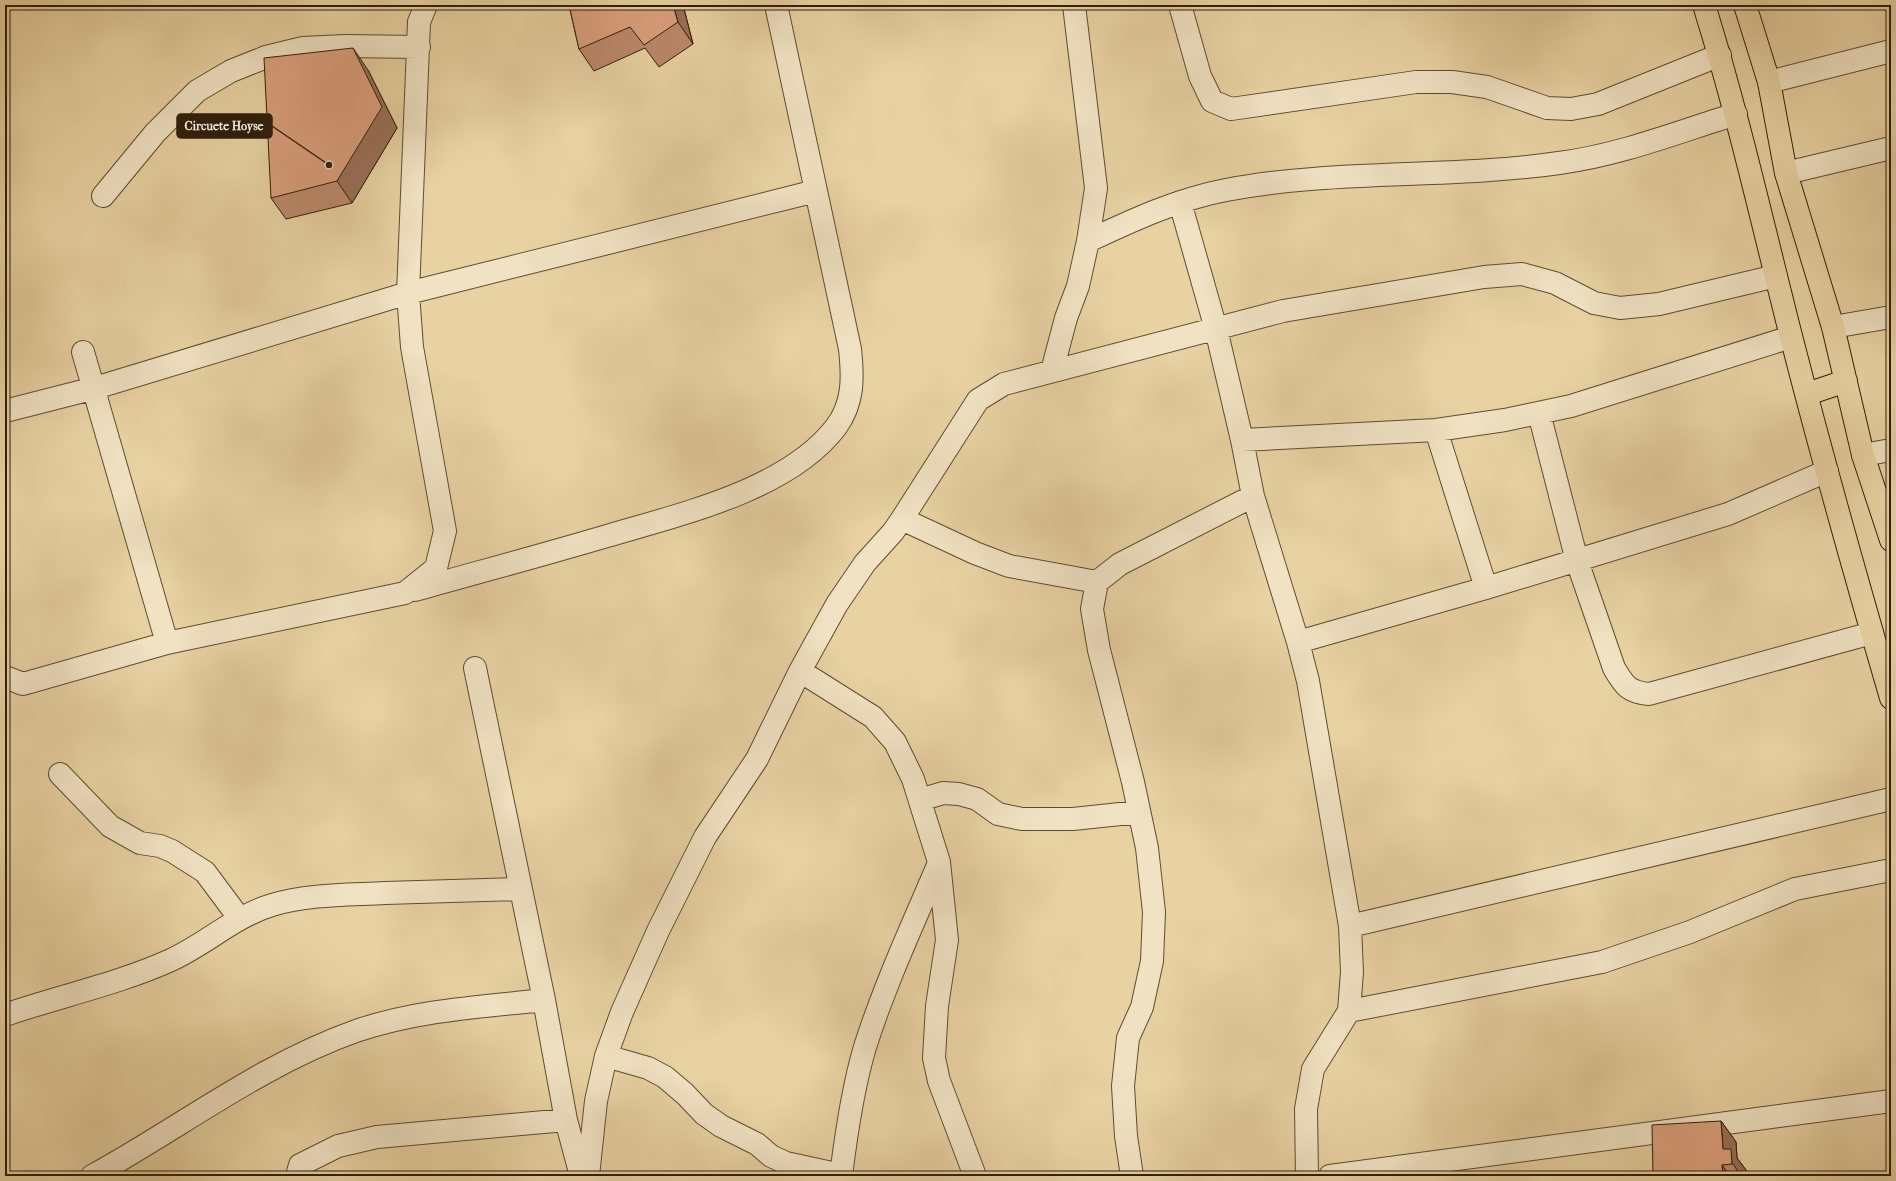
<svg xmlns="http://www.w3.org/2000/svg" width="1896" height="1181" viewBox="0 0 1896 1181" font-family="'IM FELL French Canon',serif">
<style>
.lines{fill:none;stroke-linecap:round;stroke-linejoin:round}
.minor-casing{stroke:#5d4c32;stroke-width:24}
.major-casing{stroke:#2f1f0c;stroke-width:24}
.minor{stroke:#f0e2c3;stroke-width:22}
.major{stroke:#e8d2a2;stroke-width:22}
.wall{fill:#bc8a6c;stroke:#2f1f0c}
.shaded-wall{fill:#997058;stroke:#2f1f0c}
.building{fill:#dba07d;stroke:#2f1f0c}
.leader{fill:none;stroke:#2f1f0c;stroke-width:1.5}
.callout-dot{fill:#2f1f0c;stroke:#f0e2c3;stroke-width:1.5}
.callout{fill:#2f1f0c;stroke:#2f1f0c;stroke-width:1.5}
.callout-label{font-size:12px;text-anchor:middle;font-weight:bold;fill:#fff}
</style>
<rect width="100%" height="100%" fill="#e8d2a2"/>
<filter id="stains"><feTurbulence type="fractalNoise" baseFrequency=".005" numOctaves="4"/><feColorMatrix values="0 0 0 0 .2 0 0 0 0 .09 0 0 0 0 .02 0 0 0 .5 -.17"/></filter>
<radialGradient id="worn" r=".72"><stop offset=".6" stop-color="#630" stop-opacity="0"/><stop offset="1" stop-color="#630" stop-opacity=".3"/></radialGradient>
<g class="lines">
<g class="minor-casing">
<path id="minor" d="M1180,5L1200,76L1212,101L1231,109L1416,82H1452L1487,87L1547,108L1571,109L1598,104L1720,55
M1769,82L1891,51
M1786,173L1891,148
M103,196L155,133L197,91L231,71L266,57L303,48L345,46L419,47
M1180,202L1216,329L1242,440L1253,496L1298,642L1308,681L1350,926L1352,972L1349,1011L1313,1069L1306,1109L1307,1176
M1088,241C1133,220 1178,199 1226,190C1336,169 1449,179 1559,163C1620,155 1678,132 1736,114
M1833,327L1891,317
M83,352L167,643
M1052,371L1066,318L1078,286L1088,241L1096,188L1074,5
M5,411L95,388L408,293L816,191
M1539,413L1577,561L1614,668C1624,685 1628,692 1649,694L1872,633
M1436,430L1486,588
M1242,440L1436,430L1505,420L1571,406L1791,337
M1863,455L1891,450
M902,519L975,553L1009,566L1097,582
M415,590C479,572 543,555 607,536C681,514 788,490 836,427C854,403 853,377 850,349L776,5
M1298,642L1486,588L1728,514L1827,471
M475,668L544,1000L566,1120L581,1176
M800,671L873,717L895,742L913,779L939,862L947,940L937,1006L934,1058L939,1081L975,1176
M5,677L23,684L167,643L405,593L436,568L445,531L412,347L408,293L419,22L426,5
M60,774L110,826L140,843L160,846L172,851L205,872L240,919
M920,800L943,793L959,794L977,799L998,814L1022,819H1073L1139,812
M1350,926L1891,799
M1349,1011L1602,962L1690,932L1795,889L1891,870
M5,1015C60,996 118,984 171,960C206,944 235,916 272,905C308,894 348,895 385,893C431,892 476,890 521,889
M606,1056L648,1068L665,1077L685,1094L704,1114L721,1126L757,1144L771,1156L786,1163L841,1175
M92,1176C180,1128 260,1065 356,1031C416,1010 481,1007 544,1000
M297,1176L300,1165L338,1146L377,1137L566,1120
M588,1176L596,1101L606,1056L622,1012L658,931L705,837L757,759L800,671L837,604L865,563L893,532L902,519L978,400L1004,384L1283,311L1484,277L1522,274L1555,283L1594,303L1620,308L1659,304L1776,276
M841,1176C846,1135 853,1087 865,1047C885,984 913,924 939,863
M1132,1176L1126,1136L1123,1086L1128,1038L1142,1007L1152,961L1154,912L1147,848L1133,782L1099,650L1092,609L1097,582L1120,564L1253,496
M1330,1176L1891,1101"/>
</g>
<g class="major-casing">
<path id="major" d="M1704,5C1738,114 1763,226 1791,336C1822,457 1856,578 1891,698
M1745,5L1769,82L1786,173L1833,327L1863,455L1891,540
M1807,394L1846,381"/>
</g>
<use href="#minor" class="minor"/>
<use href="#major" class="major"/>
</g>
<path class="wall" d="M569,5H683L693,44L659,67L645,48L594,71L579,49Z
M368,70L397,128L352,203L286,219L271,198Z
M1721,1121L1736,1142L1737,1158L1746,1170L1747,1176H1653Z"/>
<path class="shaded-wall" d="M673,5H683L693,44L678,22Z
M353,48L368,70L397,128L352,203L337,181Z
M1721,1121L1736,1142L1737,1158L1746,1170L1747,1176H1741L1723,1149Z
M1722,1165L1730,1176H1723Z"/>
<path class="building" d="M569,5H673L678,22L644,45L630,27L579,49Z
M353,48L382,107L337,181L271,198L264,58Z
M1721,1121L1723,1149H1731L1732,1164L1722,1165L1723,1176H1653L1652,1125Z"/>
<path class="leader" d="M329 165L272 126"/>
<circle class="callout-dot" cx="329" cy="165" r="4"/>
<rect class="callout" x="177" y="114" width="95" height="24" rx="4"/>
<g class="callout-label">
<text x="224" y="130">Circuete Hoyse</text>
</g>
<rect width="1896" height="1181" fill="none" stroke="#e8d2a2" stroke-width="20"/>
<rect x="6" y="6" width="1884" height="1169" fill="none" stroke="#2f1f0c" stroke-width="2"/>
<rect x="10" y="10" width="1876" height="1161" fill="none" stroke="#2f1f0c"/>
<rect width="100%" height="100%" filter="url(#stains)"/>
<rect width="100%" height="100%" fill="url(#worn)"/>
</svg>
